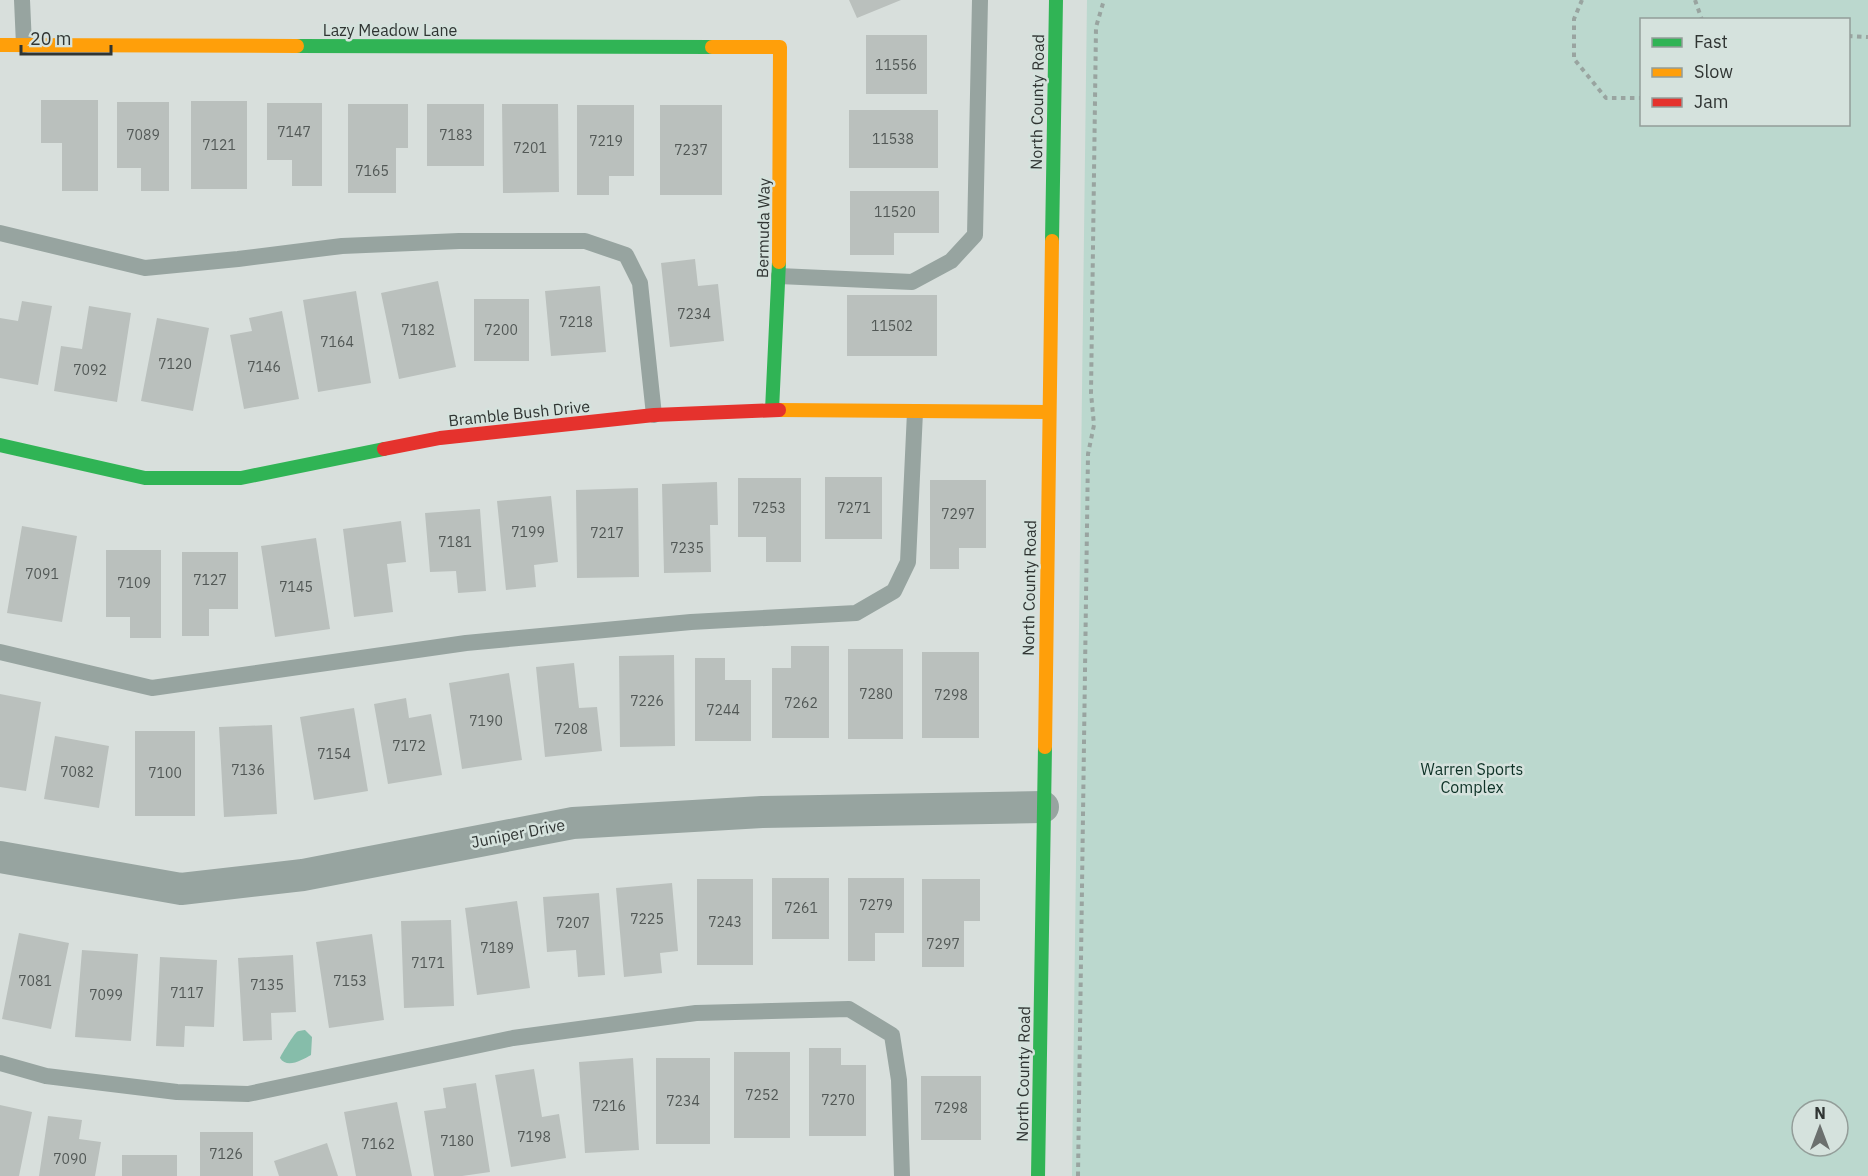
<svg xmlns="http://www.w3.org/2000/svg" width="1868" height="1176" viewBox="0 0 1868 1176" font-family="'IBM Plex Sans',sans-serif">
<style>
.green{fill:#bbd8ce;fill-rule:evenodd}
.water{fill:#86bdaa}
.building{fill:#bac0bd}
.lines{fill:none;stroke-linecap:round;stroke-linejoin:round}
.path{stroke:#99a4a0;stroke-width:4;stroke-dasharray:4.5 4.5;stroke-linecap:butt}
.lane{stroke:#97a4a0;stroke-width:16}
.street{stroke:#97a4a0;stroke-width:32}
.fast{stroke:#30b455;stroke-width:14}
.slow{stroke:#ff9f0a;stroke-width:14}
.jam{stroke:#e5322d;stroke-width:14}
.labels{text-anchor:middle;stroke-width:5;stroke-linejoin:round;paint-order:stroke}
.number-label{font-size:14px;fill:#525856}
.street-label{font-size:16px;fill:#303533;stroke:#d5e2dd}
.park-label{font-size:16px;fill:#0e3227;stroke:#d5e2dd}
</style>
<rect width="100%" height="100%" fill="#d8dfdc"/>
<path class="green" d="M1087,0H1868V1176H1072ZM1642,20H1848V124H1642ZM1802,1110H1838V1146H1802Z"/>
<path class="water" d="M305,1030L312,1037L311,1055C302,1060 287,1069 280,1058C281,1055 293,1036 295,1034C298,1030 300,1031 305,1030Z"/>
<path class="building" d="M849,0H901L857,18Z
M866,35H927V94H866Z
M41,100H98V191H62V143H41Z
M191,101H247V189H191Z
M117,102H169V191H141V168H117Z
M267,103H322V186H292V160H267Z
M348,104H408V148H396V193H348Z
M427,104H484V166H427Z
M502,104H558L559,192L503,193Z
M577,105H634V176H609V195H577Z
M660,105H722V195H660Z
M849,110H938V168H849Z
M850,191H939V233H894V255H850Z
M695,259L698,286L718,284L724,341L670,347L661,263Z
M438,281L456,367L399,379L381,293Z
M600,286L606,352L551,356L545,291Z
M356,291L371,383L318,392L303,300Z
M847,295H937V356H847Z
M474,299H529V361H474Z
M22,301L52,306L38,385L0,378V318L18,321Z
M89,306L131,313L117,402L54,391L61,346L82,349Z
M282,311L299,399L244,409L230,335L252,331L249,318Z
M157,318L209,328L193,411L141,401Z
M825,477H882V539H825Z
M738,478H801V562H766V537H738Z
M930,480H986V548H959V569H930Z
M717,482L718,525H710L711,572L664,573L662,484Z
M638,488L639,577L577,578L576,490Z
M551,496L558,562L534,565L536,587L506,590L497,501Z
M480,509L486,591L458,593L456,571L430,572L425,513Z
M401,521L406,562L387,564L393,612L354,617L343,529Z
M22,526L77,536L62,622L7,613Z
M316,538L330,629L275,637L261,546Z
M106,550H161V638H130V617H106Z
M182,552H238V609H209V636H182Z
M791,646H829V738H772V668H791Z
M848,649H903V739H848Z
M922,652H979V738H922Z
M674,655L675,746L620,747L619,656Z
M695,658H725V680H751V741H695Z
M574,663L579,708L597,707L602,751L545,757L536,667Z
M509,673L522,760L462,769L449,683Z
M0,694L41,702L26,791L0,787Z
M406,698L409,718L431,714L442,775L388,784L374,704Z
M354,708L368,791L314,800L300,717Z
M272,725L277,814L224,817L219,727Z
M135,731H195V816H135Z
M55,736L109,746L99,808L44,799Z
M772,878H829V939H772Z
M848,878H904V933H875V961H848Z
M697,879H753V965H697Z
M922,879H980V921H964V967H922Z
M672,883L678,951L660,953L662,973L624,977L616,888Z
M599,893L605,975L578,977L576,950L547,952L543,897Z
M517,901L530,988L477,995L465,908Z
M451,920L454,1006L404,1008L401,921Z
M19,933L69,943L51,1029L2,1019Z
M372,934L384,1020L329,1028L316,942Z
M82,950L138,954L131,1041L75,1037Z
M293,955L296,1012L271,1013L272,1040L243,1041L238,958Z
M160,957L217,960L214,1027L185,1026L184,1047L156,1046Z
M809,1048H841V1065H866V1136H809Z
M734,1052H790V1138H734Z
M633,1058L639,1150L585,1153L579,1062Z
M656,1058H710V1144H656Z
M534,1069L542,1117L559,1114L566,1158L511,1167L495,1075Z
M921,1076H981V1140H921Z
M476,1083L490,1172L462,1176H434L424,1111L446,1108L443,1088Z
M397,1102L412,1176H356L344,1112Z
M0,1105L32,1112L19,1176H0Z
M48,1116L82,1120L79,1139L101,1142L95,1176H39Z
M200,1132H253V1176H200Z
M327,1143L338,1176H279L274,1161Z
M122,1155H177V1176H122Z"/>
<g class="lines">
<path class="path" d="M1582,0L1574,19V59L1606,98H1642
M1695,0L1702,20
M1848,36L1868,37
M1078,1176L1088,454L1094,425L1091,393L1096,27L1104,0"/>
<path class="lane" d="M22,0L24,45
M0,233L145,268L238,259L342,246L459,241H585L626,255L640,283L654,415
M779,276L912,282L951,261L975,235L980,0
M0,652L152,688L466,643L691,622L856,613L894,591L908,562L915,412
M0,1063L46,1076L177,1092L248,1094L513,1038L696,1013L849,1009L892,1035L899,1080L902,1176"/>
<path class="street" d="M0,857L181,889L303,875L573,823L762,812L1043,807"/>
<path class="fast" d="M297,46L712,47
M1052,241L1056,0
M772,410L779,262
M0,445L145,478H241L384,449
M1038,1176L1045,747"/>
<path class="slow" d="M0,45L297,46
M712,47H780L779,262
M779,410L1048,412
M1045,747L1052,241"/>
<path class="jam" d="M384,449L440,438L654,415L779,410"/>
</g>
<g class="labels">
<g class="number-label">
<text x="896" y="70">11556</text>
<text x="294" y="137">7147</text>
<text x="143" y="140">7089</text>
<text x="456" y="140">7183</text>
<text x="893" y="144">11538</text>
<text x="606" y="146">7219</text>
<text x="219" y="150">7121</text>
<text x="530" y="153">7201</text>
<text x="691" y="155">7237</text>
<text x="372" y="176">7165</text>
<text x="895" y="217">11520</text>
<text x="694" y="319">7234</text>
<text x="576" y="327">7218</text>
<text x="892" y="331">11502</text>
<text x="418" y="335">7182</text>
<text x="501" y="335">7200</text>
<text x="337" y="347">7164</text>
<text x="175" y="369">7120</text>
<text x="264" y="372">7146</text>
<text x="90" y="375">7092</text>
<text x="769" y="513">7253</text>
<text x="854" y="513">7271</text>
<text x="958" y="519">7297</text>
<text x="528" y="537">7199</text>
<text x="607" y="538">7217</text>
<text x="455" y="547">7181</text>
<text x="687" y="553">7235</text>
<text x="42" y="579">7091</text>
<text x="210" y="585">7127</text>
<text x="134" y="588">7109</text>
<text x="296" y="592">7145</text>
<text x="876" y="699">7280</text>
<text x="951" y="700">7298</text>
<text x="647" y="706">7226</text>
<text x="801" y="708">7262</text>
<text x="723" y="715">7244</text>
<text x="486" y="726">7190</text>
<text x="571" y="734">7208</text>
<text x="409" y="751">7172</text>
<text x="334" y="759">7154</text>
<text x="248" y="775">7136</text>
<text x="77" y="777">7082</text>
<text x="165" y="778">7100</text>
<text x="876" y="910">7279</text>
<text x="801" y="913">7261</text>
<text x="647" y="924">7225</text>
<text x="725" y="927">7243</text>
<text x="573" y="928">7207</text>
<text x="943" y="949">7297</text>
<text x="497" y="953">7189</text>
<text x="428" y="968">7171</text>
<text x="35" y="986">7081</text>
<text x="350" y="986">7153</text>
<text x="267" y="990">7135</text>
<text x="187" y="998">7117</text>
<text x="106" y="1000">7099</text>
<text x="762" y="1100">7252</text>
<text x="838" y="1105">7270</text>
<text x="683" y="1106">7234</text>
<text x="609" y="1111">7216</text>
<text x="951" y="1113">7298</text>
<text x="534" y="1142">7198</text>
<text x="457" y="1146">7180</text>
<text x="378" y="1149">7162</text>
<text x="226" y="1159">7126</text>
<text x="70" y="1164">7090</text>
</g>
<g class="street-label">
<text x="390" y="36">Lazy Meadow Lane</text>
<text transform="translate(1037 102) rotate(-89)" y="6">North County Road</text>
<text transform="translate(763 228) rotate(-89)" y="6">Bermuda Way</text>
<text transform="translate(519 413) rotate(-6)" y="6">Bramble Bush Drive</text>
<text transform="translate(1029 588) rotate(-89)" y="6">North County Road</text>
<text transform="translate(518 833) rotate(-11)" y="6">Juniper Drive</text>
<text transform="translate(1023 1074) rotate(-89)" y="6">North County Road</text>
</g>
<g class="park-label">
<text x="1472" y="775">Warren Sports<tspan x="1472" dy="18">Complex</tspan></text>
</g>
</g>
<rect x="1640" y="18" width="210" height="108" fill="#d5e2dd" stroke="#939d99" stroke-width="1.5"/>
<rect x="1652" y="38" width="30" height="9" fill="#30b455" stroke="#939d99" stroke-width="1.5"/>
<text x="1694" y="48" font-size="18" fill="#303533">Fast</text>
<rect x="1652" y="68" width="30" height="9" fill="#ff9f0a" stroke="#939d99" stroke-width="1.5"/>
<text x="1694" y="78" font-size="18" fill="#303533">Slow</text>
<rect x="1652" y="98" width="30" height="9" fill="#e5322d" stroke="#939d99" stroke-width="1.5"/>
<text x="1694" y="108" font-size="18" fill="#303533">Jam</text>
<g transform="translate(1820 1128)"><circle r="28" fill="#d5e2dd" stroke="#939d99" stroke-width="1.5"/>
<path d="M0-4.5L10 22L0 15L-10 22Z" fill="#6b706e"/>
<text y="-9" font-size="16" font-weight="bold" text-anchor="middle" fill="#303533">N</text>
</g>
<path d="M21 45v9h90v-9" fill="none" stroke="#303533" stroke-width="3"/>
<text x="30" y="45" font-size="18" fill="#303533" stroke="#d5e2dd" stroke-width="4.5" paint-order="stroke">20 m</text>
</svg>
